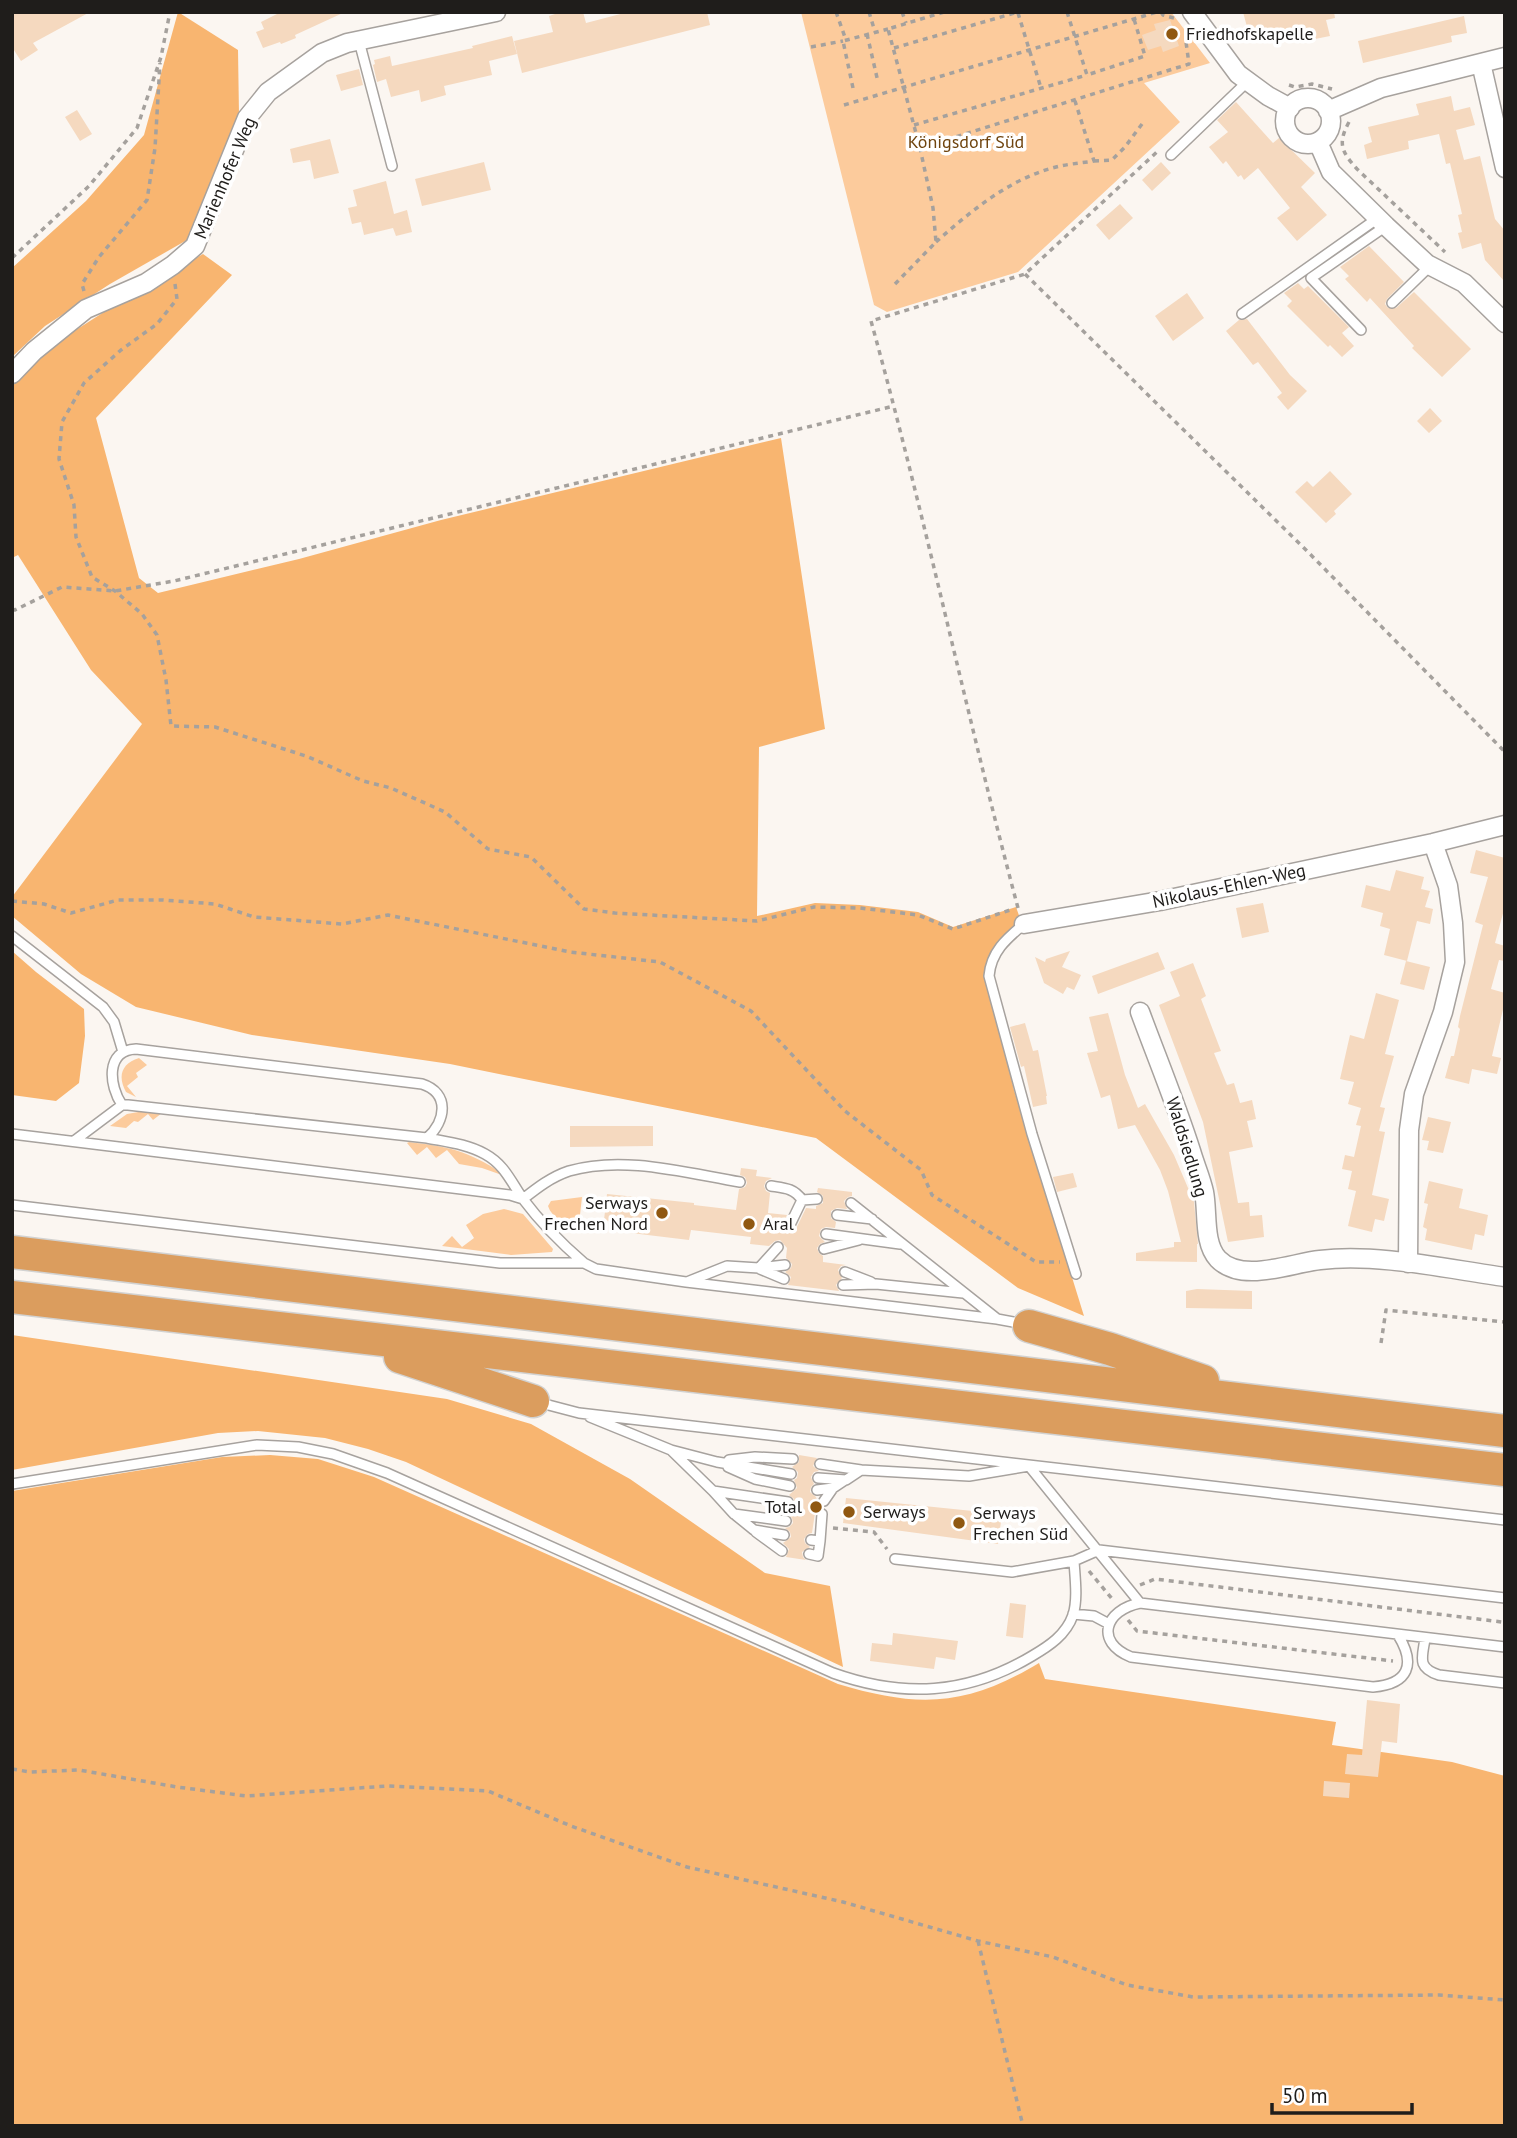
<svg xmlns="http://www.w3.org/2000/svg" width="1517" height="2138" viewBox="0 0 1517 2138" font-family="'PT Sans',sans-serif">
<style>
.green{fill:#fccb9c}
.forest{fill:#f8b570}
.building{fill:#f5d9bf}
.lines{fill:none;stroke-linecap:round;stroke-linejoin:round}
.lane-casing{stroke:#a7a29e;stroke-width:12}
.street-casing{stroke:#a7a29e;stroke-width:21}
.highway-casing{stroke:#d2d2d1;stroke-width:35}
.path{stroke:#a5a19d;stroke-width:3.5;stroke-dasharray:5 5;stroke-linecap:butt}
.lane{stroke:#fff;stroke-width:9}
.street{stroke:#fff;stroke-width:18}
.highway{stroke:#db9d5e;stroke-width:32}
.poi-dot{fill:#905811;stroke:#fff;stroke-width:2.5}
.labels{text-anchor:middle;stroke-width:7;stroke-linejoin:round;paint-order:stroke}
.poi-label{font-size:18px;fill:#1f1d1b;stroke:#fff;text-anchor:start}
.park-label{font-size:18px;fill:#6f440e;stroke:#fff}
.street-label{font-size:18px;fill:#1f1d1b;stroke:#fff}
</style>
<rect width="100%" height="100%" fill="#fbf6f1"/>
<path class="green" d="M801,12H1171L1210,63L1144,83L1180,122L1018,272L887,312L874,305Z
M139,1058L147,1065L136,1073L138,1077L127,1086L136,1097L126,1092C117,1076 122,1063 139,1058Z
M144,1111L162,1113L153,1120L148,1114L138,1122L134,1121L126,1128L110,1126L127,1114Z
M409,1142C450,1147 466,1150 502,1173L499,1174L482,1168L459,1164L447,1150L436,1158L427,1147L417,1155L407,1143Z
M582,1197L580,1215L576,1216L575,1225C563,1222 552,1218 548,1206L551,1201Z
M504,1209L523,1214L553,1249L552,1252L511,1255L442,1246L452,1236L462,1247L474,1238L466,1225L483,1214Z"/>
<path class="forest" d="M178,12L238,50L239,115L187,240L110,284L45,326L12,357V268L86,201L144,135Z
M203,254L232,275L96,418L139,578L158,593L299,559L441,520L781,438L825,729L759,747L757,916L815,903L860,905L918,912L953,927L1016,907L1022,924L987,972L1014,1090L1084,1316L1018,1288L816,1138L450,1064L252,1035L136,1007L81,974L12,916V897L142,724L91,670L18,555L12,558V386L57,342L126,298Z
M12,951L36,972L84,1009L85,1036L79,1083L56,1101L12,1095Z
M12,1335L447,1399L531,1424L630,1479L765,1573L830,1586L843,1667L406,1462L368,1449L325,1438L258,1431L218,1433L12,1470Z
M270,1455L318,1459L374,1477L838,1684C918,1708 966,1707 1039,1663L1045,1679L1336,1722L1332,1745L1452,1762L1505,1776V2126H12V1491L222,1457Z"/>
<path class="building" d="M12,12H90L33,43L38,50L21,61L12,47Z
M281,12H345L295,35L296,38L281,44L280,42L263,48L256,32L264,29L261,22Z
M561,12H583L586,23L628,12H707L710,25L522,73L514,41L553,32L549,16Z
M1243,12H1334L1335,18L1326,20L1330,36L1315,39L1313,33L1305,35L1302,26L1250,38Z
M1464,16L1467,33L1451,36L1452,42L1363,63L1358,41Z
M1170,20L1179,46L1163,52L1161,46L1148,50L1142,35L1156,30L1154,24Z
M512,36L517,54L489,61L492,75L444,86L446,95L421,102L419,90L391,97L386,79L377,82L373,65L375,64L374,60L390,56L392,66L473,48L472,46Z
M359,69L363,85L341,91L336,75Z
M1451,96L1454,111L1470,107L1475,125L1456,130L1464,160L1480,156L1495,219L1505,231V282L1485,260L1481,243L1462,249L1458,233L1462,232L1458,215L1462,214L1450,163L1446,164L1439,134L1408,141L1409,149L1367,159L1364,145L1372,142L1368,127L1419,115L1416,104Z
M1236,102L1273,143L1279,138L1315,173L1301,187L1327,215L1297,241L1277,218L1290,208L1258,168L1244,180L1241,175L1238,177L1226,161L1223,164L1209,147L1228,132L1217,120Z
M77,110L92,134L80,141L65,117Z
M330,139L339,173L314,179L310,160L293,163L290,149Z
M484,162L491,190L422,206L415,179Z
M1161,162L1171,173L1152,191L1142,180Z
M386,181L394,214L407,210L412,232L396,236L393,228L364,235L361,222L352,224L348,208L357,206L353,190Z
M1120,204L1133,218L1109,240L1096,225Z
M1369,246L1404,282L1387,299L1385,304L1388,308H1396L1414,292L1471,349L1442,377L1412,348L1414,346L1370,298L1367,302L1345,279L1349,276L1340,267Z
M1298,283L1304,289L1308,286L1349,327L1342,333L1354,346L1342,357L1330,345L1328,347L1287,306L1292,301L1284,293Z
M1187,293L1204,318L1173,341L1155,316Z
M1247,319L1290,375L1307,391L1288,410L1277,397L1282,393L1258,362L1253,365L1226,331L1239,320Z
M1430,408L1442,421L1429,433L1417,421Z
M1330,471L1352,494L1334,511L1336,514L1326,523L1295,492L1307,481L1313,487Z
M1476,850L1505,858V906L1495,943L1505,946V961L1499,960L1491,989L1505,993V1001L1492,1056L1501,1058L1497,1074L1472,1069L1469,1084L1445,1078L1451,1056H1454L1460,1029L1458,1027L1460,1016L1483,925L1475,922L1488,877L1470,873Z
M1396,870L1424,877L1421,889L1430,891L1425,907L1433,909L1430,924L1417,921L1407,961L1384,955L1390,929L1380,926L1383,913L1361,907L1366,885L1390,891Z
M1263,903L1269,932L1242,938L1236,908Z
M1070,951L1062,967L1081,975L1074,990L1067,987L1063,994L1044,983L1035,957L1045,962L1046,959Z
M1158,952L1165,969L1098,994L1092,976Z
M1406,961L1430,967L1424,990L1400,984Z
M1193,963L1206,996L1201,999L1221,1051L1214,1053L1227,1085L1234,1083L1240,1103L1252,1100L1256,1119L1247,1121L1253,1147L1229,1152L1238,1203L1249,1202L1250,1216L1262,1215L1264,1237L1228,1242L1203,1122L1159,1005L1180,996L1170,972Z
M1376,993L1399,1000L1385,1054L1394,1056L1380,1107L1385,1108L1379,1131L1385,1132L1372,1195L1389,1199L1384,1221L1375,1219L1372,1232L1348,1226L1356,1191L1348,1189L1352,1171L1342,1169L1345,1155L1354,1157L1361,1126L1356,1125L1361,1108L1348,1104L1354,1082L1340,1079L1350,1035L1364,1039Z
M1108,1013L1125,1075L1138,1108L1145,1104L1174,1155L1194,1202L1198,1244H1197V1262L1136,1261V1253L1174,1247V1242H1181L1168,1191L1160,1170L1135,1125L1118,1129L1110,1095L1101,1098L1087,1053L1098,1051L1089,1017Z
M1025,1023L1033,1051L1038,1050L1047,1096H1046L1047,1104L1033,1107L1024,1066L1021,1067L1010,1027Z
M1428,1117L1451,1122L1443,1153L1427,1150L1429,1141L1422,1140Z
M570,1126H653V1146L570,1147Z
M741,1168L757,1170L756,1176L772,1178L766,1181L764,1186L766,1191L770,1193L768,1213L787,1215L782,1227L787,1234L795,1231L806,1208L816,1209V1206L823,1203V1196L817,1192L818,1188L852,1192V1196L848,1197L844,1201L847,1209L837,1208L831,1211V1218L836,1222L835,1228L826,1227L821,1229L819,1236L825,1242L820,1244L817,1248L819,1253L823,1256V1262L846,1265L841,1266L838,1270L842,1278L836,1285L839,1291L788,1285L791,1277L785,1272L791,1268L792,1264L786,1258L787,1248L780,1240L775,1241L769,1246L750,1244L751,1237L691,1230L689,1240L631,1233V1225L604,1220L607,1194L694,1203V1205L736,1210L739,1189L745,1187L747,1183L745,1177L740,1175Z
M1073,1173L1077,1187L1057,1192L1053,1177Z
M1429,1181L1463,1189L1459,1208L1488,1215L1484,1236L1475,1234L1472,1250L1425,1240L1427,1229L1423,1227L1428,1204L1424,1203Z
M1197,1289L1252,1291V1309L1186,1308V1291Z
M799,1455L817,1458L813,1466L819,1471L814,1472L811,1477L814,1484L811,1487L810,1492L816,1497L817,1500L812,1533L808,1534L804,1539L805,1543L810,1547L802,1552L803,1557L806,1560L786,1557L789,1549L783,1543L791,1537L790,1532L785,1528L789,1527L793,1523L792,1518L786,1514L787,1509L791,1508L795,1504L794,1499L789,1495L797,1488L794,1480L797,1478L798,1472L792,1467L799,1462Z
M846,1498L1002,1514L998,1544L843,1523Z
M1010,1603L1026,1605L1023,1638L1006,1636Z
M893,1633L958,1641L955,1660L936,1657L934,1669L870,1661L872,1643L892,1645Z
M1367,1700L1400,1704L1397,1743L1382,1741L1378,1777L1345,1774L1347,1754L1362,1755Z
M1324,1781L1350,1783L1349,1798L1323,1796Z"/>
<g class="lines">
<g class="lane-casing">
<path id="lane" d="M359,41L392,166
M1171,155L1247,82
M1392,303L1430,266
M1242,314L1378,218
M1361,330L1311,278L1386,226
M1024,924C1006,939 991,952 989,976L1032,1134L1076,1274
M12,936L103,1007L114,1022L123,1052
M122,1105C109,1086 105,1050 136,1049L422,1084C450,1093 446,1121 427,1138
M12,1134L510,1195L523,1199
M74,1141L122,1105H128L427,1138C447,1142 467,1144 485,1154C505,1165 511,1182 523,1199C541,1223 562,1244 584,1263
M771,1186C784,1188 794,1188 802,1200
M523,1199C537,1188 551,1177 569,1171C623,1155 686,1173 740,1182
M851,1203L996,1318
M12,1205L500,1263H584L596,1269L686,1282L997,1319L1024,1324
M837,1215L872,1219
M789,1227L802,1200L817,1199
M826,1234L900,1244
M824,1249L859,1240
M759,1268L778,1247
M760,1269L784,1279
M845,1272L871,1282
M687,1282L727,1266L759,1268L785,1265
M843,1285L876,1284L963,1293
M537,1402L579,1413L1505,1520
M590,1417L671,1450L717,1462L791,1474
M672,1451L713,1491L733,1513L754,1530L784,1535
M729,1460L755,1457L793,1459
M820,1464L861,1470
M728,1467L755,1479L790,1486
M818,1478L846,1480L861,1470L969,1476L1029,1466L1140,1603L1505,1647
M12,1484L257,1445L298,1447L333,1454L387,1473L833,1673C903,1698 967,1695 1032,1656C1049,1646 1066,1635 1073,1615C1078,1599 1075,1578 1074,1561
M817,1490L833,1488
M713,1491L788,1502
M824,1501L833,1488L845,1480
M734,1514L786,1521
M756,1532L782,1551
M811,1540L820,1541L822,1514
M809,1554L818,1556L820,1541
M895,1559L1012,1572L1074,1561L1099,1550L1505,1598
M1140,1603C1105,1610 1094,1642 1131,1657L1373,1687C1409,1684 1416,1664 1398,1635
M1073,1614L1094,1616L1109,1624
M1425,1639C1422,1658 1417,1668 1439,1675L1505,1683"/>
</g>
<g class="street-casing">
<path id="street" d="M1192,12L1238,74L1268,96L1290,108
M1481,63L1505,168
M1285 121a23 23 0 1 1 46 0a23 23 0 1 1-46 0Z
M1328,111L1381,88L1505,57
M1318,142L1331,172L1386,226L1427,264L1464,283L1505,323
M12,374L34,351L86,309L146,283L173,265L195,246L247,118L268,92L322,53L347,43L496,12
M1024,924L1160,901L1433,843L1505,825
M1140,1012C1157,1058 1176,1104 1191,1151C1195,1165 1201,1178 1204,1192C1208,1212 1203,1243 1218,1259C1242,1284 1291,1263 1320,1260C1377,1253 1447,1269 1505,1277
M1408,1263L1409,1130L1414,1094L1443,1012L1455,962L1453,923L1448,886L1433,843"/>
</g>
<g class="highway-casing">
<path id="highway" d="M12,1252L1505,1431
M12,1297L1505,1470
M1029,1326L1110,1349L1203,1381
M400,1357L533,1401"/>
</g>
<path class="path" d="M836,12L846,40
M869,12L875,32
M902,12L906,23
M944,12L888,29L920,148L1189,64L1186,42L1190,39
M1067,12L1087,75L1145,56L1134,19
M1161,12L1163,15L1177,19
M1018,13L1041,88
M867,34L878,82
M811,47L843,41
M894,48L1018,12
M1289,85L1295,87L1312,84L1332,89
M853,88L843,41L888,29
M844,105L1157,12
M1349,122C1337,144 1342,152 1357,169L1445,252
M914,125L1087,75
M1094,161L1112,160L1125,147L1145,120
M936,242C971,211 1009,179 1056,167C1068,164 1081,163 1094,161L1075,101
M12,258L89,186L137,128L161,57L170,12
M1025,274L1308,552L1505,752
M175,284L177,299L157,324L121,350L84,383L62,422L59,459L74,505L76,537L92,577L115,591L142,614L157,635L166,680L171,726L215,727L306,756L363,781L391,788L445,812L488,849L531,857L584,909L615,913L757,921L814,907L860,908L918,915L953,929L1013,909
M895,284L936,242L933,208L920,148
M84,291L82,284L99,257L147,200L155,148L160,63
M12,609L15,610L62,587L115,591L174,581L894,406
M12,901L44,904L71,913L118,900H163L215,904L254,917L342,924L388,915L570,952L660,962L751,1011L845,1111L921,1170L932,1195L1036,1262H1060
M1018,908C966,713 925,516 871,321L1025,274L1158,151
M1381,1343L1386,1310L1505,1322
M833,1528L874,1532L887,1549
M1089,1571L1113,1600
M1140,1585L1155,1579L1502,1622
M1128,1620L1137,1631L1393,1661
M12,1769L30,1772L79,1770L177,1787L246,1796L387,1786L488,1791L571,1826L687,1867L843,1902L978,1941L1053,1957L1127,1985L1193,1997L1439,1995L1505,2000
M978,1941L1023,2126"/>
<use href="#lane" class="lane"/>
<use href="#street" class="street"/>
<use href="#highway" class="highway"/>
</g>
<g class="poi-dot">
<circle cx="1172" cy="34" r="7"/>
<circle cx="662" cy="1213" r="7"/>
<circle cx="749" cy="1224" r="7"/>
<circle cx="816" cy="1507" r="7"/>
<circle cx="849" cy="1512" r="7"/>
<circle cx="959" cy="1523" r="7"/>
</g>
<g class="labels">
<g class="poi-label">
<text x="1186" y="40">Friedhofskapelle</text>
<text x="648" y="1209" text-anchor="end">Serways<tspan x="648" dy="21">Frechen Nord</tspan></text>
<text x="763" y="1230">Aral</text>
<text x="802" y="1513" text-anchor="end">Total</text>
<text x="863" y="1518">Serways</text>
<text x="973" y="1519">Serways<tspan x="973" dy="21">Frechen Süd</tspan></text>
</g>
<g class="park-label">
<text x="966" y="148">Königsdorf Süd</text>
</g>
<g class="street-label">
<text transform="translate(225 178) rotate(-67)" y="6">Marienhofer Weg</text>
<text transform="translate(1229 886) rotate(-12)" y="6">Nikolaus-Ehlen-Weg</text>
<text transform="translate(1187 1147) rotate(73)" y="6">Waldsiedlung</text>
</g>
</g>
<rect width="1517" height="2138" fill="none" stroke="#1f1d1b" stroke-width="28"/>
<path d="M1272 2103v10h140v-10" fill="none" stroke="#1f1d1b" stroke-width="3.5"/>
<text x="1282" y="2103" font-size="21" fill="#1f1d1b" stroke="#ffffff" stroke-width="5" paint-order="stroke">50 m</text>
</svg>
